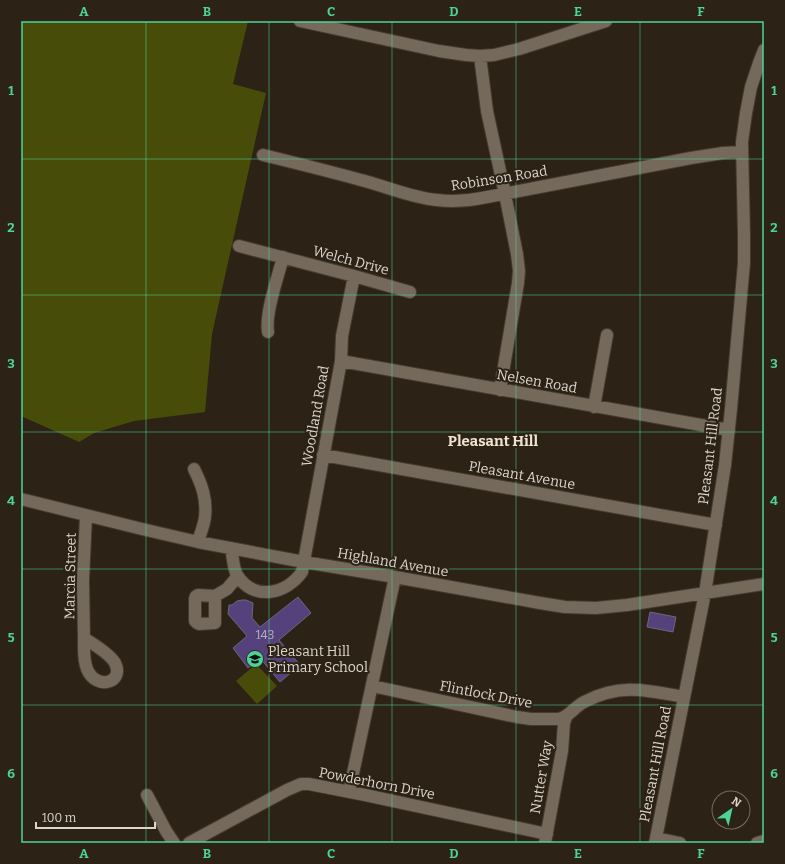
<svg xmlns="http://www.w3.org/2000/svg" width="785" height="864" viewBox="0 0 785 864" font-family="Bitter,serif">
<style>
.green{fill:#474d09}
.building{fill:#55427d;stroke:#6b6778}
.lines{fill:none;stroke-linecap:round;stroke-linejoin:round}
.minor-casing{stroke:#453b33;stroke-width:14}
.minor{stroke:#75695b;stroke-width:12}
.grid{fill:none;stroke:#4cd39b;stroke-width:1;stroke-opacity:0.55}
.labels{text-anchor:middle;stroke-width:4;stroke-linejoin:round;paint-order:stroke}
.number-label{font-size:12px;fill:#bab0b9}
.street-label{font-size:14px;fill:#dcd5cd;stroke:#2c2215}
.poi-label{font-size:14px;fill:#dcd5cd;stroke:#2c2215;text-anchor:start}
.neighbourhood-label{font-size:15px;font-weight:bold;fill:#f0e2d1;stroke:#2c2215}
.neatline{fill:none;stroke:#4cd39b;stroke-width:1.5}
.grid-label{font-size:13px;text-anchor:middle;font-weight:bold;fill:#4cd39b}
</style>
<rect width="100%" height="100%" fill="#2c2215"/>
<path class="green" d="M21,21H248L233,84L266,93L212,334L205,412L134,421L94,433L79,442L21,416Z
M256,664L277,686L257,704L236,681Z"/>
<path class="building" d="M298,597L311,613L279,640L300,665L280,682L260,658L248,668L233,648L247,636L228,614L229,605H232L237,601L242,600H246L253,603L252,618L260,627Z
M650,612L676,617L673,632L647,627Z"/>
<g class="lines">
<g class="minor-casing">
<path id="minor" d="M300,21L439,51L466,55L480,56L494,55L519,49L606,21
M480,56L487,111L505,194L517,254L519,271L518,283L500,390
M263,155C296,163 328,171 361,180C385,186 412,198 437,200C452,202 467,201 482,198L691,158L723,153L742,152
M239,246L354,276L410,292
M268,332C265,313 278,277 283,257
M341,361L729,430
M594,407L607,335
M323,455L716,525
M194,469C202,485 207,499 205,517C204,526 200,534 198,542
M21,499L142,529L198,542L304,562L395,577L540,603L565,607L596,608L627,605L764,584
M231,548C233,557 233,568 237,575C254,602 286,594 302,572L341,361L342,336L354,276
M215,596V623L199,624L197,623L195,621V599L196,596L198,595L215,596L227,589L238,576
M84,638C92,643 111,655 115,663C125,683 96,691 87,669C83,659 84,648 84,638Z
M84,638L83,580L86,516
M372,686L517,717L531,719H559C569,717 574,707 584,702C620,683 646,690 684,697
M349,792L395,577
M147,795L166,831L174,843
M656,838L680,843
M189,843L287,790L301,784H309L365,795L547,834
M545,843L562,751L564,723L566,717
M655,843L705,593L725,465L731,409L744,263V235L742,142L746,113L751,87L759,63L764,50
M757,843L764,841"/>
</g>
<use href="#minor" class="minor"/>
</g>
<path class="grid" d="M146,21V843M269,21V843M392,21V843M516,21V843M640,21V843M21,159H764M21,295H764M21,432H764M21,569H764M21,705H764"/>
<defs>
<g id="school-disc" transform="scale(0.9)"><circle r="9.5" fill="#4cd39b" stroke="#2c2215"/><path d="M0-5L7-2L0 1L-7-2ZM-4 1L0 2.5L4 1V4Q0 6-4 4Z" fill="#111"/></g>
</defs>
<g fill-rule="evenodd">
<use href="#school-disc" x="255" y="659"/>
</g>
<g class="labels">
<g class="number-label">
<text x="265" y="639">143</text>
</g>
<g class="street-label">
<text transform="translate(499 178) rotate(-9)" y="5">Robinson Road</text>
<text transform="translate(351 260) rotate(15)" y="5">Welch Drive</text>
<text transform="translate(537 381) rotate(10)" y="5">Nelsen Road</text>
<text transform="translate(315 416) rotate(-80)" y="5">Woodland Road</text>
<text transform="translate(710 446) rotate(-83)" y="5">Pleasant Hill Road</text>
<text transform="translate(522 475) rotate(10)" y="5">Pleasant Avenue</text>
<text transform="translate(393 562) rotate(10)" y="5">Highland Avenue</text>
<text transform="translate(70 576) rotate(-89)" y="5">Marcia Street</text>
<text transform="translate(486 694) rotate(11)" y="5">Flintlock Drive</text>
<text transform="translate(655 764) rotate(-79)" y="5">Pleasant Hill Road</text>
<text transform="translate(541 777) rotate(-80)" y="5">Nutter Way</text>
<text transform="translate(377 783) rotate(11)" y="5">Powderhorn Drive</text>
</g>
<g class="poi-label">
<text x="268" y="656">Pleasant Hill<tspan x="268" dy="16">Primary School</tspan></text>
</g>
<g class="neighbourhood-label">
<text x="493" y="446">Pleasant Hill</text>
</g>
</g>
<rect width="785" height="864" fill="none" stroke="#2c2215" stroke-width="44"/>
<g transform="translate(731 810) rotate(34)"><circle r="19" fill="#2c2215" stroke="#726a5f"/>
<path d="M0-3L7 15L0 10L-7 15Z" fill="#4cd39b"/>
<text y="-6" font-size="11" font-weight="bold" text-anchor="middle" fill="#dcd5cd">N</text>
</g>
<path d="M36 822v6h119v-6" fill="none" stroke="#dcd5cd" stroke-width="2"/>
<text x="42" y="822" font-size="12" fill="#dcd5cd" stroke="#2c2215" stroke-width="3" paint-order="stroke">100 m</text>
<rect x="22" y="22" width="741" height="820" class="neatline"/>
<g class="grid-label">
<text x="84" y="16">A</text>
<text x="207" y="16">B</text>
<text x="331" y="16">C</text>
<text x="454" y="16">D</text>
<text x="578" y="16">E</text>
<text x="701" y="16">F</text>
<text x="11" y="95">1</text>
<text x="774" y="95">1</text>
<text x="11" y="232">2</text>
<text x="774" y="232">2</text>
<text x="11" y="368">3</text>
<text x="774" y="368">3</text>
<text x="11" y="505">4</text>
<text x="774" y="505">4</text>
<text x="11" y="642">5</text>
<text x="774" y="642">5</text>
<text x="11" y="778">6</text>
<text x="774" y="778">6</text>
<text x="84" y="858">A</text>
<text x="207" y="858">B</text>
<text x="331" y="858">C</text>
<text x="454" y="858">D</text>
<text x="578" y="858">E</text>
<text x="701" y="858">F</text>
</g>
</svg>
